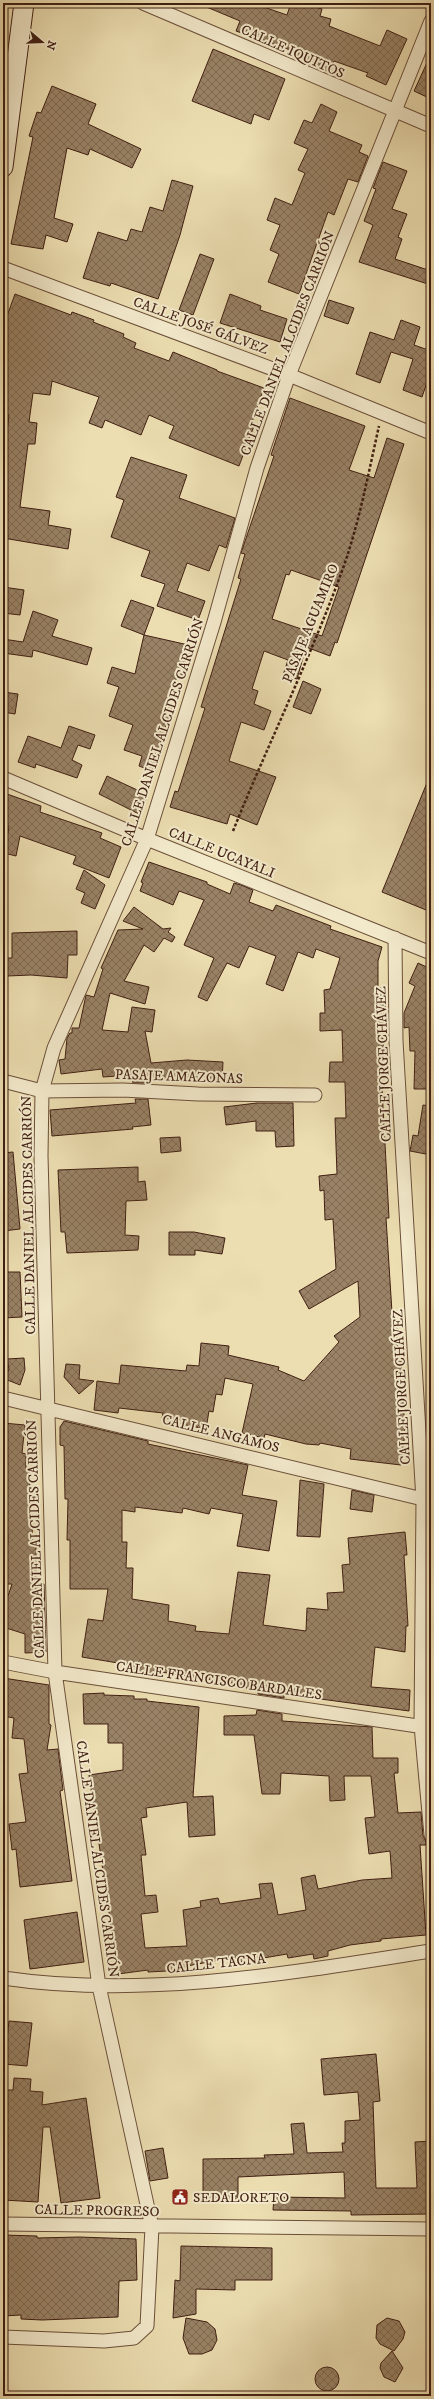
<svg xmlns="http://www.w3.org/2000/svg" width="434" height="2399" viewBox="0 0 434 2399" font-family="'IM FELL DW Pica',serif">
<style>
.building{fill:url(#building-cross-hatch);stroke:#401f12;fill-rule:evenodd}
.lines{fill:none;stroke-linecap:round;stroke-linejoin:round}
.street-casing{stroke:#6b4f3a;stroke-width:15}
.secondary-casing{stroke:#401f12;stroke-width:21}
.path{stroke:#401f12;stroke-width:2.5;stroke-dasharray:3 2;stroke-linecap:butt}
.street{stroke:#f3eacc;stroke-width:13}
.secondary{stroke:#f3eacc;stroke-width:19}
.labels{text-anchor:middle;stroke-width:4;stroke-linejoin:round;paint-order:stroke}
.street-label{font-size:14px;fill:#401f12;stroke:#f3eacc}
.poi-label{font-size:14px;fill:#401f12;stroke:#f3eacc;text-anchor:start}
</style>
<defs>
<pattern id="building-cross-hatch" width="8" height="8" patternUnits="userSpaceOnUse"><rect width="8" height="8" fill="#998265"/><path d="M0 0l8 8M0 8l8-8" fill="none" stroke="#7e6a52"/></pattern>
</defs>
<rect width="100%" height="100%" fill="#ecdeb1"/>
<filter id="stains"><feTurbulence type="fractalNoise" baseFrequency=".005" numOctaves="4"/><feColorMatrix values="0 0 0 0 .2 0 0 0 0 .09 0 0 0 0 .02 0 0 0 .5 -.17"/></filter>
<radialGradient id="worn" r=".72"><stop offset=".6" stop-color="#630" stop-opacity="0"/><stop offset="1" stop-color="#630" stop-opacity=".3"/></radialGradient>
<path class="building" d="M197,3H252L287,15L291,3H301L322,9L320,16L331,19L329,26L380,46L387,30L407,39L386,85L366,76L368,73L334,61L330,72L294,58L296,52L236,31L240,21Z
M213,49L285,79L269,120L254,114L251,124L192,101Z
M431,54V99L414,91Z
M52,86L96,104L88,124L141,149L132,168L90,149L88,155L67,148L54,218L73,224L67,242L46,235L43,249L11,244L33,137L29,136L37,112L41,113Z
M321,104L337,112L329,131L362,145L359,152L368,156L358,182L348,179L334,215L328,212L299,294L268,282L279,254L270,250L280,225L267,220L275,198L292,205L305,173L298,170L308,149L294,143L304,120L312,123Z
M383,162L407,171L392,209L407,214L398,237L402,239L395,259L431,271V285L359,262L373,225L364,221L376,189L373,188Z
M172,180L193,186L180,235L158,299L111,283L110,286L83,278L98,232L127,241L131,229L142,232L150,207L163,211Z
M200,254L214,259L193,315L179,310Z
M15,294L71,315L72,312L94,320L93,322L124,334L123,337L136,343L134,348L169,361L173,352L217,370V371L264,388L251,425L254,426L239,466L169,438L174,426L149,415L141,435L105,420L102,428L89,423L99,397L52,381L50,395L33,393L29,422L37,423L35,444H28L20,507L50,511L48,525L71,529L68,549L3,538V449L5,450L9,415L3,414V327Z
M230,294L261,306L260,310L287,319L280,342L220,323Z
M329,300L354,308L348,324L324,316Z
M401,320L420,327L414,345L431,351V371L422,397L403,390L413,359L391,352L380,383L356,374L370,332L394,340Z
M290,398L365,426L349,470L374,478L387,438L404,444L337,643L335,642L330,656L306,647L297,679L283,675L288,660L264,651L252,689L258,691L254,704L271,711L264,730L241,722L229,761L276,777L257,825L230,814L227,824L170,807L175,791L178,792L205,708L201,707L241,579L238,578L245,554L241,553L274,456L271,455ZM291,570L339,587L322,636L272,619L286,574L289,575Z
M131,457L187,475L179,498L235,518L226,548L219,545L209,571L187,563L177,591L205,601L198,620L157,606L165,584L141,576L150,551L111,537L124,500L116,497Z
M3,587L24,590L20,615L3,613Z
M131,600L154,608L144,635L121,626Z
M33,611L58,620L52,636L92,648L87,665L33,650L32,657L3,653V639L23,642Z
M144,635L193,646L188,666L184,665L182,677L177,676L168,705L173,706L160,744L164,746L155,772L139,766L142,756L124,750L133,725L109,716L119,687L107,683L112,667L135,674Z
M303,681L321,689L311,714L293,707Z
M3,692L18,694L15,714L3,712Z
M69,726L95,735L90,749L78,745L72,760L82,765L77,778L36,764L35,768L18,762L28,736L61,748Z
M431,773V912L382,892Z
M107,776L148,795L139,814L99,794Z
M7,794L41,806L40,812L102,833L100,838L121,847L109,878L73,864L76,856L20,836L16,856L4,853L9,827L3,822V804Z
M149,862L207,882V884L230,894L234,883L241,885L253,890L249,902L273,911L276,905L331,926L330,929L382,947L378,961V988H385L386,1028H382L384,1054H381V1070L389,1218H386L393,1328H397L398,1358H401L405,1432L401,1465L350,1459L351,1449L320,1443L319,1445L306,1444L265,1434L264,1438L242,1433L253,1384L225,1378L222,1395L216,1394L213,1412L209,1411L206,1429L181,1424L182,1420L162,1418L163,1413L119,1408L118,1413L94,1410L97,1381L119,1384L121,1365L186,1371L187,1365L199,1366L201,1343L229,1346L228,1355L279,1367L278,1370L304,1381L339,1342L334,1336L360,1317L358,1281L309,1309L299,1291L336,1269L333,1219L325,1220L324,1190L320,1191L319,1176L337,1174L335,1118H346L345,1082H329L330,1062H343L342,1030L320,1031V1013H325L324,990L330,989L340,958L316,949L313,958L298,952L283,991L266,984L276,956L249,946L239,968L227,963L207,1001L198,997L214,958L184,945L204,900L179,891L173,905L140,891L143,883L141,882Z
M84,870L105,885L95,909L81,903L85,893L76,889Z
M134,907L163,929L171,928L168,932L175,937L172,942L164,938L154,952L144,945L124,981L149,987L145,1004L110,993L102,1030L128,1032L132,1007L155,1010L152,1032L145,1031L151,1063L187,1060L223,1062L222,1082L184,1077L147,1081V1083H133L132,1075L103,1077L102,1069L61,1074L59,1060L65,1059L67,1038L70,1033H72V1028H79L86,995L94,997L103,969L101,968L118,930L143,929L123,921Z
M77,931V955H68L67,978L31,975L7,976L6,958H12V933Z
M418,963L431,969V1089H414L415,1051H410L409,1027L404,1028V1013L415,986L409,983Z
M135,1099H148L151,1125L132,1127L133,1129L52,1136L50,1110L136,1103Z
M257,1103H293L294,1146L276,1147L275,1131H256V1121L226,1125L224,1107Z
M423,1105L431,1106V1155L410,1151L413,1135L418,1136Z
M180,1137L181,1151L161,1153L160,1138Z
M13,1152L20,1229L3,1231V1153Z
M138,1167V1182L145,1181L147,1200L126,1201L125,1235L139,1236L138,1250L67,1253L65,1232H61L58,1170Z
M169,1232H194L225,1238L222,1254L195,1250V1255H169Z
M7,1272H20L22,1317L3,1318V1301L7,1302Z
M24,1358L25,1370L20,1385L5,1379L9,1369L7,1359Z
M66,1364L80,1365L79,1379L94,1381L79,1394L64,1377Z
M64,1421L148,1441V1444L248,1465L242,1495L277,1501L269,1551L237,1546L243,1514L211,1508L209,1514L183,1508L182,1513L135,1507V1512L122,1510V1542H127L126,1568H133L132,1599L169,1605L168,1621L196,1626L195,1631L229,1634L238,1572L270,1575L263,1625L306,1631L307,1608L328,1610L327,1593L344,1592L342,1565L350,1564L348,1538L405,1532L407,1555H404L408,1626H406L405,1652L375,1647L371,1687L410,1690L409,1711L284,1694V1698L258,1694V1690L246,1688V1685L161,1672V1675L129,1670L130,1665L82,1657L88,1619L103,1621L108,1589H70V1540H67L68,1499H65L64,1446L60,1445V1427Z
M3,1423L25,1425L22,1453L26,1454V1470L29,1469L33,1545H36V1584H44L46,1652L25,1653V1634L3,1627V1611L12,1584H4L3,1543H8L7,1516L3,1517Z
M300,1480L324,1484L320,1537L297,1536Z
M352,1490L374,1495L372,1512L350,1509Z
M3,1678L49,1685V1724L51,1725L47,1750L58,1749L63,1790L60,1791L72,1881L20,1887L16,1849L12,1850L9,1824L26,1822L19,1774L28,1773L24,1739L12,1738L14,1718L3,1716Z
M104,1693V1695L134,1696V1699H147V1701L199,1707L193,1797L213,1796L215,1835L189,1837L187,1802L146,1808L147,1817L141,1818L146,1855H141L145,1896L156,1895L158,1912L141,1914L145,1948L187,1946L183,1910L201,1907L200,1901L218,1898L220,1904L261,1898L259,1884L272,1883L278,1915L306,1910L301,1878L315,1875L318,1889L362,1880L392,1878L390,1851L369,1854L365,1818L375,1817L371,1776H344L345,1800L330,1801L329,1776L281,1773L280,1794H262L254,1735H224V1716L256,1715L257,1710L282,1714V1721L372,1727L373,1758H398V1773H394L398,1813L421,1812L423,1836L426,1841V1845H420L426,1935L381,1939V1941L350,1945L328,1951V1956L314,1959L313,1954L288,1958L287,1954L240,1962L239,1958H230L187,1966V1970L148,1972V1970L118,1974L89,1775L123,1770V1743H108V1724H84L83,1694Z
M77,1912L84,1962L30,1969L24,1920Z
M9,2021L32,2023L27,2066L4,2064Z
M376,2054L380,2101L373,2102L376,2188H417L415,2142L431,2141L430,2214L351,2215V2211L273,2210L274,2197L345,2198L344,2172L238,2177V2201L203,2202V2159L265,2158L264,2155L294,2154L291,2124L304,2123L307,2153L343,2152L342,2143H345V2121L360,2120L358,2092L324,2095L321,2059Z
M14,2078L31,2079L30,2091L43,2092L42,2105L86,2098L100,2198L61,2203L50,2127H43L38,2202L3,2200V2090H13Z
M163,2148L168,2178L150,2181L145,2151Z
M3,2235L37,2236V2238L79,2237L136,2239L137,2280L119,2281L118,2317L42,2320L21,2319V2315L3,2316Z
M181,2246L272,2248V2280H235V2290L196,2289V2314L173,2318L175,2280L180,2281Z
M186,2318L207,2322L215,2329L217,2340L212,2350L202,2354H189L183,2338Z
M387,2318L399,2321L405,2332L403,2339L394,2351L380,2344L376,2338L377,2325Z
M392,2351L403,2368L395,2382L384,2377L380,2368L381,2363Z
M315 2379a12 12 0 1 1 24 0a12 12 0 1 1-24 0Z"/>
<g class="lines">
<g class="street-casing">
<path id="street" d="M143,3L431,126
M3,268L289,375L431,433
M3,778L147,839L431,953
M395,938L396,1041L423,1500L421,1726L431,1835
M3,1081L42,1091L123,1090L198,1094L315,1095
M3,1398L431,1501
M3,1662L55,1672L431,1728
M3,1978C145,1999 290,1973 431,1951
M3,2224L431,2229
M3,2337L104,2341L134,2338L147,2326L152,2227L99,1986L55,1672L41,1156L42,1091L54,1048L147,839L214,622L257,468L289,375L431,21"/>
</g>
<g class="secondary-casing">
<path id="secondary" d="M3,167L24,3"/>
</g>
<path class="path" d="M233,831C268,744 310,659 342,571C359,524 368,475 379,426"/>
<use href="#street" class="street"/>
<use href="#secondary" class="secondary"/>
</g>
<defs>
<g id="civic-square" transform="scale(0.9)"><rect x="-9" y="-9" width="18" height="18" rx="4" fill="#8f2418" stroke="#f3eacc"/><path d="M-.6-6.5H3V-4.5H.6V-3L4-1V1h2V6H-6V1h2V-1L-.6-3ZM-1.2 2.5V6h2.4V2.5Z" fill="#fff"/></g>
</defs>
<g fill-rule="evenodd">
<use href="#civic-square" x="180" y="2197"/>
</g>
<g class="labels">
<g class="street-label">
<text transform="translate(293 51) rotate(24)" y="5">CALLE IQUITOS</text>
<text transform="translate(201 325) rotate(20)" y="5">CALLE JOSÉ GÁLVEZ</text>
<text transform="translate(287 343) rotate(-69)" y="5">CALLE DANIEL ALCIDES CARRIÓN</text>
<text transform="translate(310 623) rotate(-68)" y="5">PASAJE AGUAMIRO</text>
<text transform="translate(162 732) rotate(-72)" y="5">CALLE DANIEL ALCIDES CARRIÓN</text>
<text transform="translate(222 852) rotate(22)" y="5">CALLE UCAYALI</text>
<text transform="translate(383 1064) rotate(-92)" y="5">CALLE JORGE CHÁVEZ</text>
<text transform="translate(179 1076) rotate(2)" y="5">PASAJE AMAZONAS</text>
<text transform="translate(28 1215) rotate(-91)" y="5">CALLE DANIEL ALCIDES CARRIÓN</text>
<text transform="translate(401 1387) rotate(-93)" y="5">CALLE JORGE CHÁVEZ</text>
<text transform="translate(221 1433) rotate(14)" y="5">CALLE ANGAMOS</text>
<text transform="translate(35 1539) rotate(-92)" y="5">CALLE DANIEL ALCIDES CARRIÓN</text>
<text transform="translate(219 1680) rotate(8)" y="5">CALLE FRANCISCO BARDALES</text>
<text transform="translate(98 1859) rotate(82)" y="5">CALLE DANIEL ALCIDES CARRIÓN</text>
<text transform="translate(216 1963) rotate(-6)" y="5">CALLE TACNA</text>
<text transform="translate(97 2210) rotate(1)" y="5">CALLE PROGRESO</text>
</g>
<g class="poi-label">
<text x="193" y="2202">SEDALORETO</text>
</g>
</g>
<rect width="434" height="2399" fill="none" stroke="#ecdeb1" stroke-width="16"/>
<rect x="4" y="4" width="426" height="2391" fill="none" stroke="#401f12" stroke-width="2"/>
<rect x="8" y="8" width="418" height="2383" fill="none" stroke="#401f12"/>
<g transform="translate(42 42) rotate(109)" stroke="#f3eacc" stroke-width="3" paint-order="stroke">
<path d="M0-3L7 15L0 10L-7 15Z" fill="#401f12"/>
<text y="-6" font-size="11" font-weight="bold" text-anchor="middle" fill="#401f12">N</text>
</g>
<rect width="100%" height="100%" filter="url(#stains)"/>
<rect width="100%" height="100%" fill="url(#worn)"/>
</svg>
